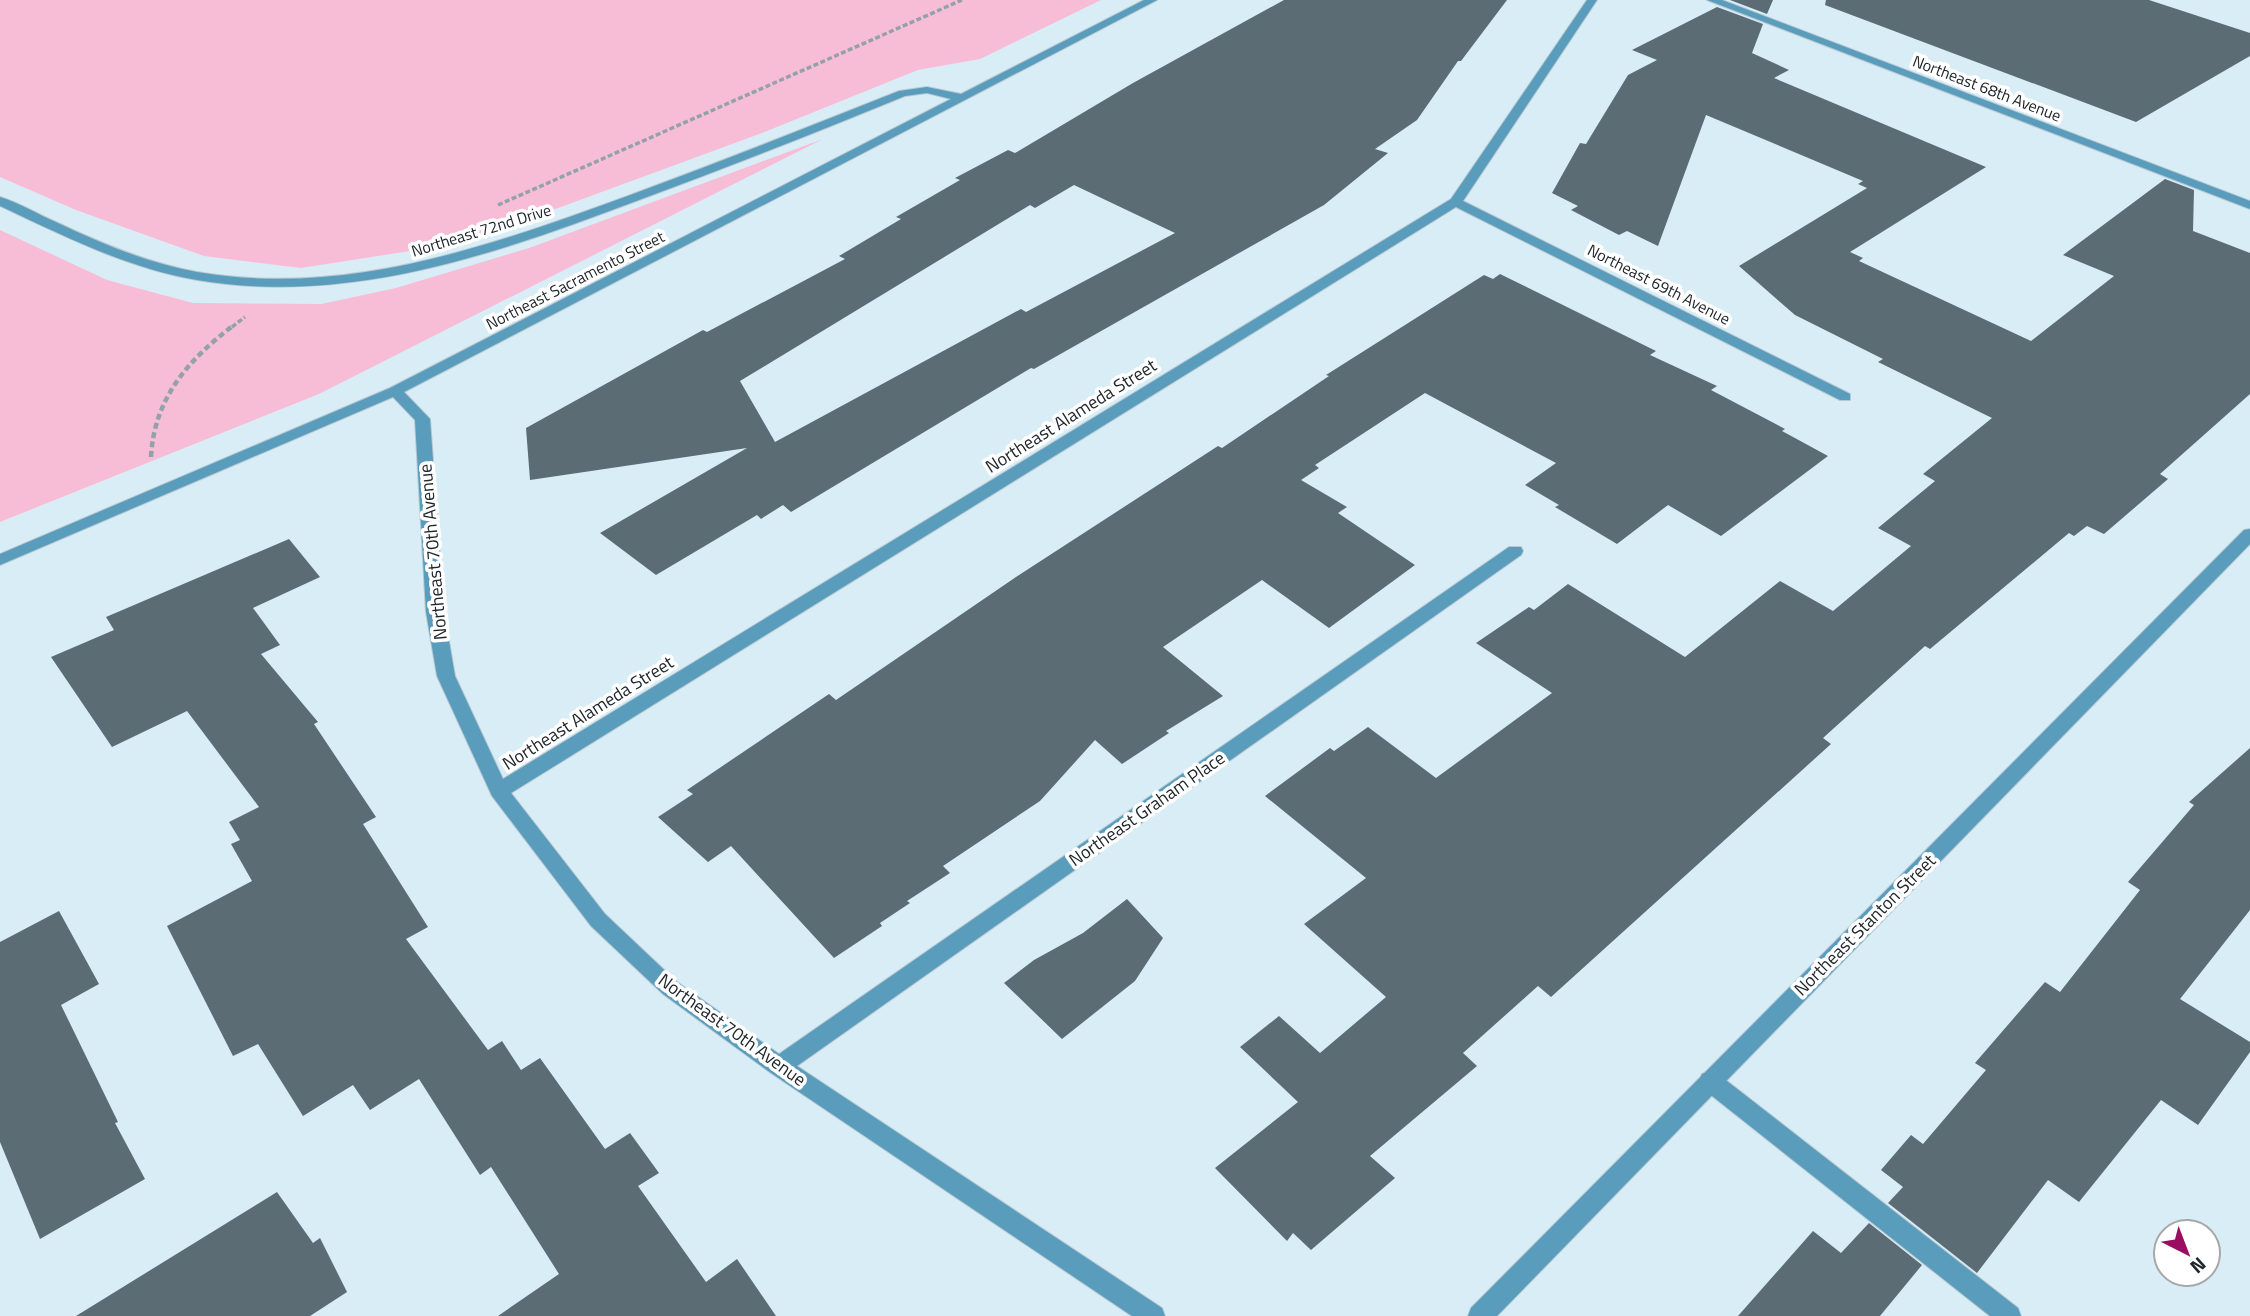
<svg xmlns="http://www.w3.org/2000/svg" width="2250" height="1316" viewBox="0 0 2250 1316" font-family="'Titillium Web',sans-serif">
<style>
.green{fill:#f8bdd6}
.building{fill:#5b6c75;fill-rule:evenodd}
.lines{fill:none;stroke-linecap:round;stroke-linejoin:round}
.service-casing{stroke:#b8c9d2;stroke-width:2}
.minor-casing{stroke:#b8c9d2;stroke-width:2}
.path-far1{stroke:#93a2a9;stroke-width:3.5;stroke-dasharray:5 2.5;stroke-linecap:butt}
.path{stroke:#93a2a9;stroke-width:4.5;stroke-dasharray:6 3.5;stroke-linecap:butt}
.service{fill:#5a9cbb;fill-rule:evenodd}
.minor{fill:#5a9cbb;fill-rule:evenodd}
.labels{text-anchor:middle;stroke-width:7;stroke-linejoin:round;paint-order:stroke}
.far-street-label{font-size:16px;fill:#20272b;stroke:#fff}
.street-label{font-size:18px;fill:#20272b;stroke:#fff}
</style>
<rect width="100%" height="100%" fill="#d9edf7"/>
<path class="green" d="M0,0H1101L980,59L918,70L762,133L512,225L410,251L301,268L204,256L76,210L0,177Z
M823,139L319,394L0,522V230L107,280L193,303L321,304L396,288L529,248Z"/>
<path class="building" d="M1284,0H1507L1461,61H1458L1417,120L1375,149L1388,153L1324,205L1034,369L1031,368L791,512L783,505L761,519L757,515L656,575L600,533L747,448L530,480L526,428L703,330L707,332L845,259L839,256L901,219L896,217L960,180L955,178L1008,150L1015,153L1133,83ZM1074,185L1175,233L1026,312L1021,309L775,442L740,381L1030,205L1035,208Z
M1730,0H1773L1767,14Z
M1826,0H2149L2250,33V56L2136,122L1825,5Z
M1717,7L1763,24L1752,53L1789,70L1774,78L1986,167L1850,252L1863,258L1859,261L2031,341L2114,276L2063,255L2165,179L2194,190L2193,231L2250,253V394L2160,474L2168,479L2104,534L2087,526L2074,536L2069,533L1930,649L1925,646L1823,738L1831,744L1551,997L1538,986L1463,1053L1477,1066L1370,1156L1395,1178L1311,1250L1293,1233L1287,1241L1215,1168L1298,1102L1240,1047L1279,1016L1320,1053L1386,997L1304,924L1366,878L1265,796L1330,748L1334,751L1368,727L1436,778L1552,693L1476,643L1529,607L1534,610L1568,584L1685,657L1780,581L1833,611L1911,546L1878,528L1935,481L1923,474L1992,418L1878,362L1883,359L1795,315L1739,266L1867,188L1858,184L1863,181L1706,115L1658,246L1627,231L1619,235L1571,210L1578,206L1552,193L1580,143L1586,144L1628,75L1657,60L1632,50Z
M1500,274L1656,351L1650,355L1717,386L1711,390L1785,429L1782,431L1828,456L1721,536L1668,505L1617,544L1555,507L1559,505L1525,485L1556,463L1425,393L1315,465L1319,468L1301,480L1347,507L1338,513L1415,565L1329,628L1262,580L1163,647L1223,696L1166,731L1169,733L1122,764L1095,740L1040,801L943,866L950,873L907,901L910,903L880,923L882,926L834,958L731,846L708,862L658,817L693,794L687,790L829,694L836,700L1016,577L1218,446L1222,448L1329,376L1326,375L1484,275L1493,279Z
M289,539L320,577L253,608L280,645L261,654L318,722L314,724L376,817L363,824L428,927L406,939L488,1050L502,1041L521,1070L540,1058L605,1149L630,1133L659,1173L638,1186L706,1282L737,1259L776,1316H498L559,1274L491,1167L480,1175L419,1079L370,1110L353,1085L303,1116L258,1044L233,1056L167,926L252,881L231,844L240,840L229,822L259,807L187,711L112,747L51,657L114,630L106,617Z
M2250,748V910L2180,999L2250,1042V1052L2198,1125L2161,1100L2079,1202L2048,1180L1977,1273L1888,1203L1903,1187L1881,1170L1911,1135L1923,1144L1986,1070L1975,1063L2045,982L2060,992L2140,890L2128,882L2194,805L2189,802Z
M1127,899L1163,938L1135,981L1062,1039L1004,983L1034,960L1083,933Z
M59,911L99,984L61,1005L118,1122L115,1123L145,1179L40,1239L0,1142V942Z
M277,1192L313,1243L320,1238L347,1292L310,1316H76Z
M1869,1223L1922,1265L1880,1316H1738L1813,1231L1841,1253Z"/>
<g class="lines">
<g class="service-casing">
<path id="service" d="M1710,1071L1718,1074L2018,1308L2021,1316H1990L1702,1088L1699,1081L1702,1074Z"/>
</g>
<g class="minor-casing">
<path id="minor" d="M1144,0H1157L404,392L430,419L444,612L455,676L503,779L1451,199L1587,0H1597L1463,201L1850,394V400H1840L1456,207L511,793L605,914L677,982L779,1054L1509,547H1521L1523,551L1521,555L797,1066L1162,1308L1165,1316H1132L771,1073L663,994L591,926L492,796L437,676L426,612L415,420L393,397L0,565V554L390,388L951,99L927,93L905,96C817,132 729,167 639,200C498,253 350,306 197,280C127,268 64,236 0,206V197C20,203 39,215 58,223C102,244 148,263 197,272C348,298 493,245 633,194C722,161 811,126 899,91L927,87L961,94Z
M1707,0H1722L2250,201V209Z
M2250,529V544L1497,1316H1468L1471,1308L2244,530Z"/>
</g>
<path class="path-far1" d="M498,205L962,0
M232,327L245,317"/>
<path class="path" d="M151,457C154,398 189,359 234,325"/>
<use href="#service" class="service"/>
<use href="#minor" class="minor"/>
</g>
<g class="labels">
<g class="far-street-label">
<text transform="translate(1987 88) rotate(21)" y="6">Northeast 68th Avenue</text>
<text transform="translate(481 230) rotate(-17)" y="6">Northeast 72nd Drive</text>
<text transform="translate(575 280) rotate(-27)" y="6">Northeast Sacramento Street</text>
<text transform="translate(1659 284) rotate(27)" y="6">Northeast 69th Avenue</text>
</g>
<g class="street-label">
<text transform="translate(1071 416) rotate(-32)" y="6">Northeast Alameda Street</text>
<text transform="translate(433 552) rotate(-95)" y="6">Northeast 70th Avenue</text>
<text transform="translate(588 713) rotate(-32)" y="6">Northeast Alameda Street</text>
<text transform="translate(1147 809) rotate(-35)" y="6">Northeast Graham Place</text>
<text transform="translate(1865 925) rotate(-45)" y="6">Northeast Stanton Street</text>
<text transform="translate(732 1030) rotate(36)" y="6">Northeast 70th Avenue</text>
</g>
</g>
<g transform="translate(2187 1253) rotate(138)"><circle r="33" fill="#ffffff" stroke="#a6a9aa" stroke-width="2"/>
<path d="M0-5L12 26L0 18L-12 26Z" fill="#990e61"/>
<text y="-10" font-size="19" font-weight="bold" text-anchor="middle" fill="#20272b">N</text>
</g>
</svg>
